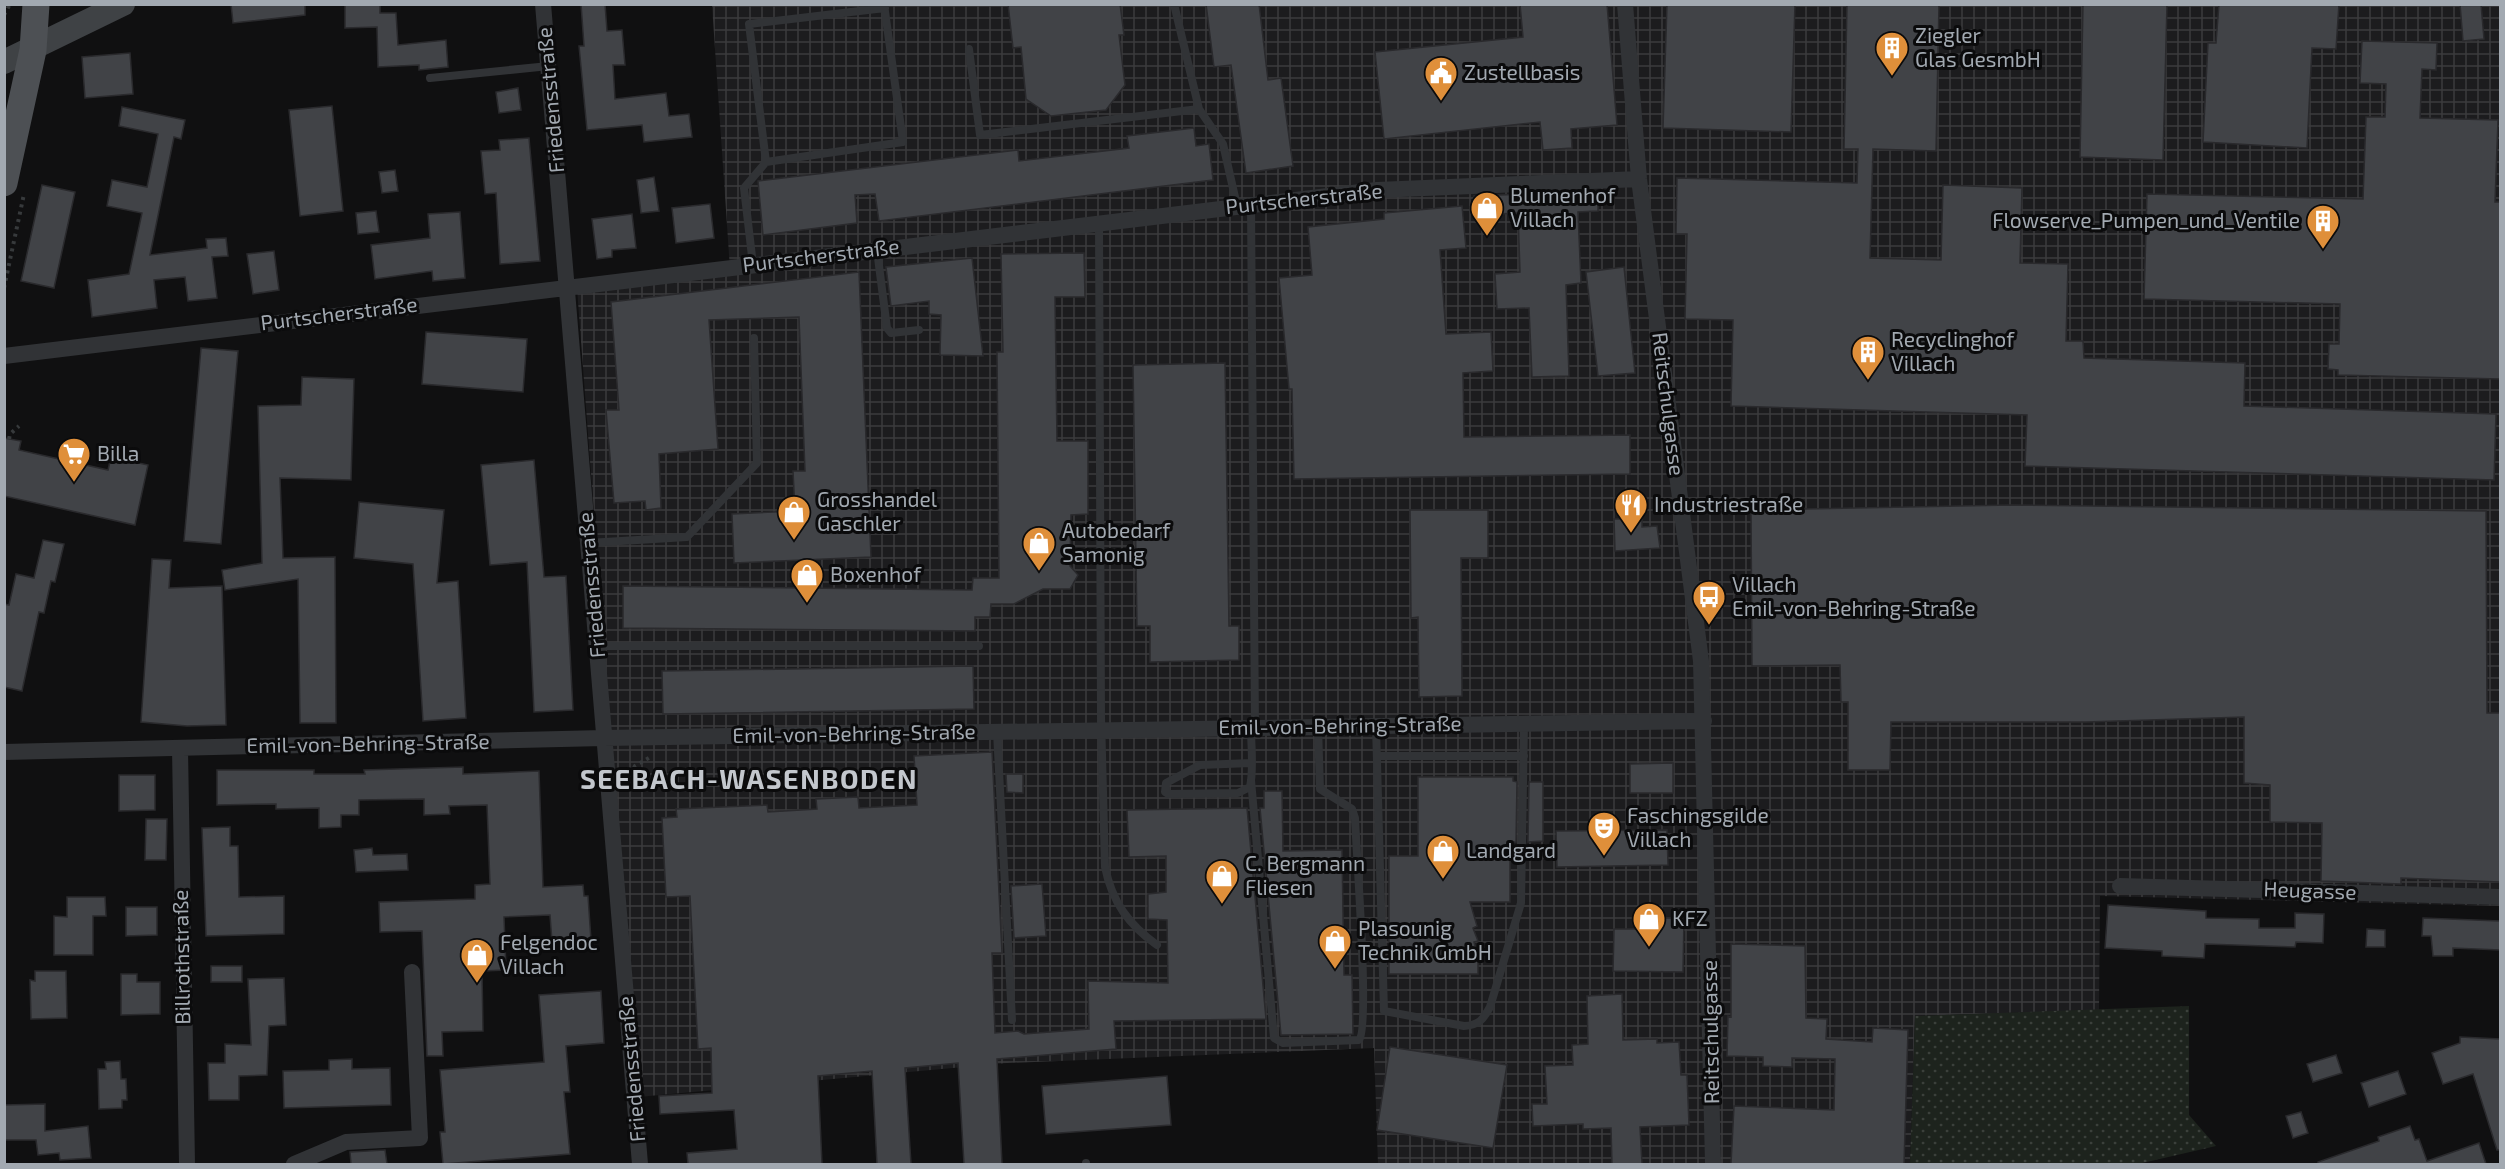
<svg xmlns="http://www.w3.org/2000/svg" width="2505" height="1169" viewBox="0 0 2505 1169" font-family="'Exo 2',sans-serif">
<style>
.industrial{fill:url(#industrial-grid)}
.grass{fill:url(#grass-dots)}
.building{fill:#414347;stroke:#2a2a2d;stroke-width:1.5}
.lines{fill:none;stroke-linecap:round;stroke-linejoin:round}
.path{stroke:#373a3c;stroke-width:4;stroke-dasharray:3 4.5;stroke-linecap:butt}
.lane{stroke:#313336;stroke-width:8}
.street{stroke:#313336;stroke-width:16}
.secondary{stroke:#3f4245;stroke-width:24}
.primary{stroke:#4d5054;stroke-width:27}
.labels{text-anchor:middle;stroke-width:6;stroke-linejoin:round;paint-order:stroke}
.poi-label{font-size:21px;fill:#a2a9b1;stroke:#0b0b0c;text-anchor:start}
.street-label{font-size:21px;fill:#a2a9b1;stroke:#0b0b0c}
.district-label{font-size:27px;font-weight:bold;letter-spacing:1.5px;fill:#c3c7cd;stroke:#0b0b0c}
</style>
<defs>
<pattern id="industrial-grid" width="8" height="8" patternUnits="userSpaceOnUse" patternTransform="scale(1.5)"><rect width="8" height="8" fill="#1c1c1e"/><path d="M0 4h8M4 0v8" fill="none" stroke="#3a3a3c"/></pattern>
<pattern id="grass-dots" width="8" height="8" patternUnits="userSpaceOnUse" patternTransform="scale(1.5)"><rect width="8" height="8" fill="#1d231d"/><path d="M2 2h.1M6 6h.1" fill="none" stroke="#3b403b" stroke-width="1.8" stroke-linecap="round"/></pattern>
</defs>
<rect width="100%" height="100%" fill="#101011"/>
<path class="industrial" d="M712,5H2500V906L2100,896L2099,1010L1915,1016L1910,1164H1378L1374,1048L1007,1063L638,1097L577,288L730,269Z"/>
<path class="grass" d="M2189,1006V1115L2216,1146L2138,1164H1910L1915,1016Z"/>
<path class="building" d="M231,4H305V15L233,23Z
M345,4H380V13H396L398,45L446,40L448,67L419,70V65L378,67L377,27L345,28Z
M581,4H605L607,31L622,30L625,65H613L615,99L666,93L669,116L689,114L692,137L644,142L642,125L587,130L579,46H584Z
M1008,4H1120L1124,35H1119L1125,85L1106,110L1051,116L1026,99L1021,47L1013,48Z
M1206,4H1259L1268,80L1281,78L1293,166L1246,173L1231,65L1214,67Z
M1520,4H1607L1617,125L1571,129L1572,148L1543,150L1540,122L1384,139L1375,52L1523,37Z
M1667,4H1795L1791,132L1663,128Z
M1847,4H1939L1936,151L1873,149L1870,258L1941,260L1943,185L2022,188L2020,263L2068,264L2066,341H2083L2084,358L2245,363L2244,406L2496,414L2494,480L2025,466L2027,415L1731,406L1733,320L1685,319L1687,234H1676L1677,178L1857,183L1858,149H1844Z
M2083,4H2167L2163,160L2080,157Z
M2219,4H2339L2336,49L2312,48L2307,148L2203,142L2208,43H2216Z
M2460,4H2481L2484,39L2463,41Z
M2362,41L2437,43L2436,70L2422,69L2420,118L2498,120L2495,202H2500V379L2338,375V370L2328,369L2329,344H2339L2340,304L2144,299L2147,194L2363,199L2366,117H2385L2386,84L2360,83Z
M130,53L133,94L85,98L82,57Z
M518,88L521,110L499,113L496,92Z
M332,106L343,211L300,216L289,110Z
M122,107L185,120L181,139L174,137L150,255L207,248L206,239L226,238L228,256L212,257L217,298L188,301L185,277L154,280L157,308L92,317L88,280L129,274L142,213L107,206L112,180L147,187L158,134L119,126Z
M1194,128L1196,146L1209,144L1213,180L879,221L875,194L855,195L857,223L763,235L758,181L1018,150L1019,161L1129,148L1127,136Z
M529,138L540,261L500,264L496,193L485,194L481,151L500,150L499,140Z
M395,170L398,191L382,193L379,172Z
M654,177L659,211L641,213L637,180Z
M42,185L75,192L54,288L21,281Z
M1598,191V211L1578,212L1581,283L1566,285L1569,376L1532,377L1529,308L1497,309L1495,274L1520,272L1518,213L1474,215V196Z
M710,204L714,238L676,243L672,208Z
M1462,206L1466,248L1440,250L1446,334L1491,332L1493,371L1463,373L1464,437L1630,435V474L1294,479L1292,389H1289L1279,278L1312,275L1308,227L1384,219V213Z
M376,211L379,232L358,234L356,213Z
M460,212L465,278L433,281L432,271L375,279L371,245L430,238L428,214Z
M632,214L636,248L612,250V257L597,259L592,219Z
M274,251L279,290L253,294L247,254Z
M1084,253L1085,297H1055L1057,441H1088V514L1071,515L1070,566L1078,575L1070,589H1043L1014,604H991L990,617H975V631L623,628V586L972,590L973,578H999L997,352H1003L1001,254Z
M972,258L983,356L940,355L941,315L929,314V301L891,306L886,267Z
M1624,267L1635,373L1598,376L1586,272Z
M859,272L871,557L734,563L732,514L795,511L793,471H805L799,317L709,320L718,449L659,454L661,508L646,510L645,501L614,503L606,410H619L611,302Z
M426,332L527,339L523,392L422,384Z
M201,348L238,351L221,544L184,541Z
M1225,363L1229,626H1239V660L1150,662V626H1137L1133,365Z
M302,377L354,379L351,480L280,478L283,558L335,557L336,723H300L298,579L225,590L222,570L262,563L258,406L301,405Z
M4,438L21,441L19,450L108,470L111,457L148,465L135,525L4,496Z
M534,460L544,577L566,576L573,710L534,712L527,562L490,565L481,465Z
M359,502L444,510L437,583L458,581L466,718L423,721L413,564L354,558Z
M2012,505L2486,511L2487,713H2500V882L2401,878V884L2321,881L2322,823L2270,822V785L2244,783V717L2086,722H1891L1890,770H1848V702H1841L1840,665L1752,666L1751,510Z
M1410,510H1488V558H1461L1462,696L1419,697L1418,617L1411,618Z
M1614,519H1642V527L1657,526L1660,548L1615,551Z
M43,540L64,544L55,582L51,581L44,613L39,612L22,691L4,687V604L9,605L16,574L34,578Z
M152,559L171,560L169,588L222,586L226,725L187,726L141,722Z
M973,666L974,709L663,714L662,671Z
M992,752L1002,953H992L995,1033L1018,1031L1024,1034L1089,1029L1088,981L1168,983L1167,920L1148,919V894L1166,892V856L1129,857L1127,810L1247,808L1266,1019L1114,1021L1116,1049L997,1059L1002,1164H964L958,1063L905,1068L911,1164H877L872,1071L818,1076L822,1164H688L687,1153L737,1149L734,1110L660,1114L659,1096L712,1093L711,1048L698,1049L690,896L666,897L662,818L677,817L676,809L767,805L768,812L817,809L816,799L858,797L859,808L917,805L914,756Z
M1673,763V793H1630V764Z
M463,767V774L539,771L543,887L583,885L584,896H588L591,940L552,942L550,915L504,917L506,970L482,971L483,1031L442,1032L443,1056H427L422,931L380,932L379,902L475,899V885L490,884L487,805L449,806L450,814L424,815V799L359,800V815H341V827L319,828V808L276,809V804L217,805V770H314V774H365L364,770Z
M1006,774H1023V793L1007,792Z
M119,775H155V810L119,811Z
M1418,777H1513V781L1517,782L1516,842H1510V902H1470L1477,926L1473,928L1478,941L1474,942L1478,957V974H1389V856H1418Z
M1529,782H1543V841L1528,842Z
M1264,791H1282L1283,851L1342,850L1344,975H1352L1353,1034L1281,1035L1260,808H1264Z
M146,819H167L166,860H145Z
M230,827V846H238L239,897L284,896V934L206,936L202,828Z
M1667,830L1668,865L1557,867L1556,831Z
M372,848L373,855L407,854L408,870L356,872L354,850Z
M1042,884L1046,936L1014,938L1011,886Z
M67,897H105L106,916H93V955H54V916L67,917Z
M2108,905L2206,911V918L2259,919V928H2295V913L2324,914L2323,943L2296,942L2295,947L2205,944L2204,958L2162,956V951L2105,948Z
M126,907H157V935L126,936Z
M1651,918H1684L1683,972L1613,971L1614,929H1651Z
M2423,918L2500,921V950L2453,948V956H2433L2431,936H2422Z
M2367,929L2385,930V947H2366Z
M1731,944L1805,946L1806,1018L1827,1019L1826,1039L1872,1042L1873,1028L1908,1030L1904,1164H1731L1734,1106L1834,1110L1835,1059L1792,1058V1067L1763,1066V1057L1727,1056L1728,1016L1731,1017Z
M211,966H242V982H211Z
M35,971H66L67,1018L31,1019L30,980L35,981Z
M121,974H137V982H160V1014L121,1015Z
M284,978L286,1025L269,1026L267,1075L239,1076V1100H209L208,1063H225V1044L251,1045L248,979Z
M601,991L604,1043L566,1046L570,1092H564L570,1154L443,1164L440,1132H445L440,1070L544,1062L539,995Z
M1622,994L1623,1040L1657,1039V1043L1679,1042L1681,1075H1687L1689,1125L1640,1127L1642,1164H1612L1611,1128L1583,1129V1124L1533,1126L1532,1104H1547L1545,1066L1573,1065L1572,1045L1588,1044L1587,996Z
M2460,1037L2500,1039V1150H2497L2473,1074L2443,1084L2432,1053L2460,1043Z
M1390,1047L1507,1065L1493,1148L1377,1130Z
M2336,1055L2342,1073L2313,1082L2307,1064Z
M352,1059V1069L390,1068L391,1105L284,1108L283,1071L329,1070V1060Z
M120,1061L121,1079H126L127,1100H122V1108L99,1109L98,1069H106L105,1062Z
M2398,1071L2406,1094L2369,1107L2361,1083Z
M1167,1076L1171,1125L1046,1134L1042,1086Z
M45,1104V1131L88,1126L91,1158L60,1160L59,1153L38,1155L36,1140H4V1105Z
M2301,1112L2308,1133L2293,1138L2286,1116Z
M2410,1126L2415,1140L2419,1139L2427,1161L2479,1143L2486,1164H2318V1162L2379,1141L2378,1137Z
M385,1150L387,1164H351L350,1152Z"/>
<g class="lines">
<path class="path" d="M4,15L10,4
M4,288L24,194
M9,439L10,434L19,426
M627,781L635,766L652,756"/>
<path class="lane" d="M1174,4L1199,109L1223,144L1237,206
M969,49L980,135L1199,109
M430,78L549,66
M766,162L749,24L885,8
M1251,204L1255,728
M1099,223L1101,717L1105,867C1112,902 1129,925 1157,945
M877,250L887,328L891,333L919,330
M753,265L744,188L766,162L903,142L884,4
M588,543L687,537L757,463L754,338
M597,646H979
M1376,726L1384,1011L1464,1026C1479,1025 1483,1020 1490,1007L1521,903L1524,723
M1251,728C1251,747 1254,768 1250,787L1238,793L1168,794L1165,792L1166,783L1200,765L1251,763
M997,732L1012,1020
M1377,756H1524
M1251,780L1274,1038L1283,1043L1359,1040C1370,1029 1356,847 1355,818L1352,809L1320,789L1318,726
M1086,1163V1164"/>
<path class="street" d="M543,4L640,1164
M1625,4L1639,179L1701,661L1713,1164
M4,356L1377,190L1639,179
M180,749L187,1164
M4,752L604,738L1704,721
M2120,886L2500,897
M294,1164L346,1142L420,1138L412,972"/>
<path class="secondary" d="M4,62L123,4"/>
<path class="primary" d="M4,183L33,50L36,4"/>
</g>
<defs>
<g id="building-pin" transform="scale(1.725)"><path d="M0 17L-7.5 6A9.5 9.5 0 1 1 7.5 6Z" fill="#df8f3a" stroke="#0b0b0c"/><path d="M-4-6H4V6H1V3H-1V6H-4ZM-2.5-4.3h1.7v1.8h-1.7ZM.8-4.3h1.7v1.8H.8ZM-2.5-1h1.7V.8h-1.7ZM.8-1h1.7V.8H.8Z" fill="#fff"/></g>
<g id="civic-pin" transform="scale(1.725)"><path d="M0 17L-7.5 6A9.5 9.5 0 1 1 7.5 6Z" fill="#df8f3a" stroke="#0b0b0c"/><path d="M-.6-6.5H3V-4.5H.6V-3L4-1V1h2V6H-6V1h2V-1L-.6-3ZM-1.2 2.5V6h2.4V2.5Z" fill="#fff"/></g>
<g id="shop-pin" transform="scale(1.725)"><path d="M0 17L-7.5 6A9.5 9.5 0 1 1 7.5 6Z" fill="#df8f3a" stroke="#0b0b0c"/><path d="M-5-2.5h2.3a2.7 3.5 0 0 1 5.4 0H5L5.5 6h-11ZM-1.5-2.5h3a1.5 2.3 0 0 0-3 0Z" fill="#fff"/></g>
<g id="supermarket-pin" transform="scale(1.725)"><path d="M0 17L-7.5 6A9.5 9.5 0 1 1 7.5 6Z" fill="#df8f3a" stroke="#0b0b0c"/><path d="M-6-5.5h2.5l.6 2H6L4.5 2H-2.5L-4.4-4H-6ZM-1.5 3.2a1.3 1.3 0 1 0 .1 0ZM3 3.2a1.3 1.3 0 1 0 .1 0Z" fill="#fff"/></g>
<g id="restaurant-pin" transform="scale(1.725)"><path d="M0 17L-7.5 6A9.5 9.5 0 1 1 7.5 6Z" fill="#df8f3a" stroke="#0b0b0c"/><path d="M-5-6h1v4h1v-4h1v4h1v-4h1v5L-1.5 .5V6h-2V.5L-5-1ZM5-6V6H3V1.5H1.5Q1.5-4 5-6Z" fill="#fff"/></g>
<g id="bus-pin" transform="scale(1.725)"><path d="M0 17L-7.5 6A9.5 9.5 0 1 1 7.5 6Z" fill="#df8f3a" stroke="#0b0b0c"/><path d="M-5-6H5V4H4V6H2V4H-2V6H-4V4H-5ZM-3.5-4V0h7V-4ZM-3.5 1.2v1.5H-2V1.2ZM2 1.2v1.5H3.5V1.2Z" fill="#fff"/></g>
<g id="theatre-pin" transform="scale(1.725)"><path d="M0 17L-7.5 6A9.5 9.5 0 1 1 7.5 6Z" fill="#df8f3a" stroke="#0b0b0c"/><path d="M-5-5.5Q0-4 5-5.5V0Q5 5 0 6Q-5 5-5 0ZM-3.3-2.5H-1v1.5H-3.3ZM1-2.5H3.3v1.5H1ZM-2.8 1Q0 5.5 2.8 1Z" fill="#fff"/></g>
</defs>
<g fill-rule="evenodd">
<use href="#building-pin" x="1892" y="48"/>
<use href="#civic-pin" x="1441" y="73"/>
<use href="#shop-pin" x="1487" y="208"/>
<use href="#building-pin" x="2323" y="221"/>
<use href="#building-pin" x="1868" y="352"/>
<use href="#supermarket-pin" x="74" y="454"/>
<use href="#restaurant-pin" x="1631" y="505"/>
<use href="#shop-pin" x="794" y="512"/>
<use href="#shop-pin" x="1039" y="543"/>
<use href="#shop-pin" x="807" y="575"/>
<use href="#bus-pin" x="1709" y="597"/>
<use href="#theatre-pin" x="1604" y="828"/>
<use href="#shop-pin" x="1443" y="851"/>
<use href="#shop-pin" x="1222" y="876"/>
<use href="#shop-pin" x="1649" y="919"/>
<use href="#shop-pin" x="1335" y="941"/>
<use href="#shop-pin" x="477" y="955"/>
</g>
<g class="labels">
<g class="poi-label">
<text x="1915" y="43">Ziegler<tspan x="1915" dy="24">Glas GesmbH</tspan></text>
<text x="1464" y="80">Zustellbasis</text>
<text x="1510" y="203">Blumenhof<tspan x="1510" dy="24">Villach</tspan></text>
<text x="2300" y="228" text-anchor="end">Flowserve_Pumpen_und_Ventile</text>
<text x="1891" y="347">Recyclinghof<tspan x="1891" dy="24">Villach</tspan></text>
<text x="97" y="461">Billa</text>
<text x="817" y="507">Grosshandel<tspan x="817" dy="24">Gaschler</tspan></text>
<text x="1654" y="512">Industriestraße</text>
<text x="1062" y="538">Autobedarf<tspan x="1062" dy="24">Samonig</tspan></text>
<text x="830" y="582">Boxenhof</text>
<text x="1732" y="592">Villach<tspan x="1732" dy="24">Emil-von-Behring-Straße</tspan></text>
<text x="1627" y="823">Faschingsgilde<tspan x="1627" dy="24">Villach</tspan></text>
<text x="1466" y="858">Landgard</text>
<text x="1245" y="871">C. Bergmann<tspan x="1245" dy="24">Fliesen</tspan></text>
<text x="1672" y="926">KFZ</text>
<text x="1358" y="936">Plasounig<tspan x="1358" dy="24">Technik GmbH</tspan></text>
<text x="500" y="950">Felgendoc<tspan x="500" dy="24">Villach</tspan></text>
</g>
<g class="street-label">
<text transform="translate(551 100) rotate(-95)" y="7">Friedensstraße</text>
<text transform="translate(1304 199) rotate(-6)" y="7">Purtscherstraße</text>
<text transform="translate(821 256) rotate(-7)" y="7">Purtscherstraße</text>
<text transform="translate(339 314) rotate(-7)" y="7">Purtscherstraße</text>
<text transform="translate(1668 404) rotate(83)" y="7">Reitschulgasse</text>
<text transform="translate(592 585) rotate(-95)" y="7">Friedensstraße</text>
<text transform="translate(1340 726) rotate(-1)" y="7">Emil-von-Behring-Straße</text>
<text transform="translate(854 734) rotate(-1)" y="7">Emil-von-Behring-Straße</text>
<text transform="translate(368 744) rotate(-1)" y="7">Emil-von-Behring-Straße</text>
<text transform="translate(2310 891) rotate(2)" y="7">Heugasse</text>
<text transform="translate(182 957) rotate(-91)" y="7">Billrothstraße</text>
<text transform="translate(1711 1032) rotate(-91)" y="7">Reitschulgasse</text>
<text transform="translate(632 1069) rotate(-95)" y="7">Friedensstraße</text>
</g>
<g class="district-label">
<text x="749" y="789">SEEBACH-WASENBODEN</text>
</g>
</g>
<rect width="2505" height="1169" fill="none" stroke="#a2a9b1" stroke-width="12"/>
</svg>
